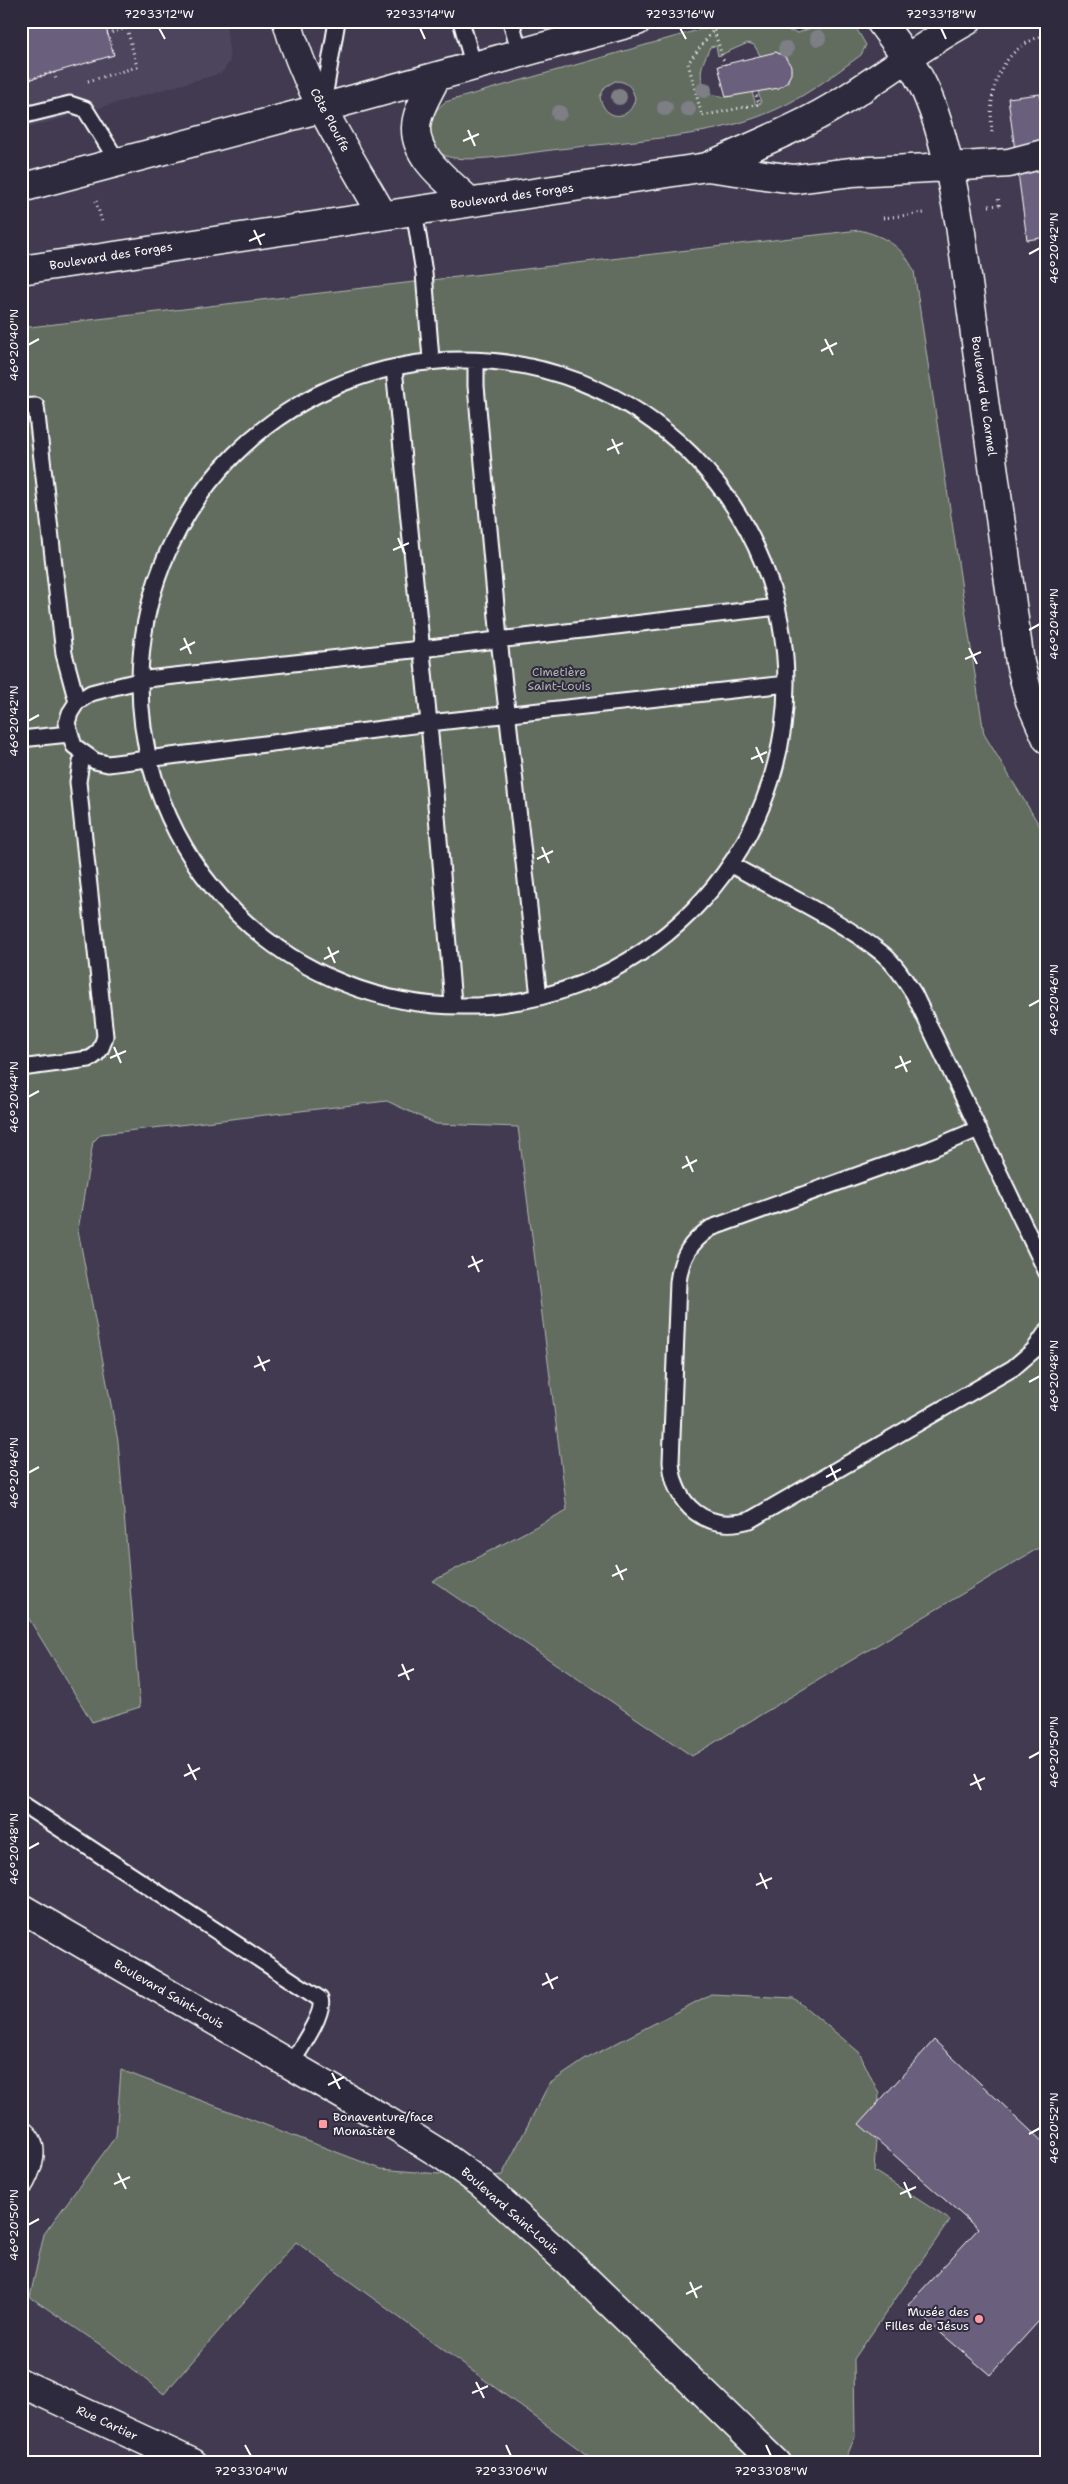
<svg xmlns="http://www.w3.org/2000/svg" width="1068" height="2484" viewBox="0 0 1068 2484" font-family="'Shantell Sans',sans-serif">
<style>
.built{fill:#4d455d}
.green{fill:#626d61;stroke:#b0b6b0;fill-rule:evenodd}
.building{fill:#6a5e7b;stroke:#fff}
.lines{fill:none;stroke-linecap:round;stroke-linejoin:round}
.lane-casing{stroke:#fff;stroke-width:19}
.street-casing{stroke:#fff;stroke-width:31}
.secondary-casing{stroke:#fff;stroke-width:31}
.path{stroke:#fff;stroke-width:3;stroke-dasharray:1 4;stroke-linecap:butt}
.lane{stroke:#2f2a3d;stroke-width:15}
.street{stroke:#2f2a3d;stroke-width:28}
.secondary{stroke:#2f2a3d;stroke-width:28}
.tree{fill:#7e7e85}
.ticks{fill:none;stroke:#fff;stroke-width:2}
.poi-dot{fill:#ff9aa2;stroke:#2f2a3d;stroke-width:2}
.labels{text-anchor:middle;stroke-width:4;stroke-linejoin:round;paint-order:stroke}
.street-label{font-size:12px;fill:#fff;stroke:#2f2a3d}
.park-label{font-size:12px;fill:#b0b6b0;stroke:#2f2a3d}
.poi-label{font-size:12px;fill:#fff;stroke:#2f2a3d;text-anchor:start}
.neatline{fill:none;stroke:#fff;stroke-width:2}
.ticks-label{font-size:12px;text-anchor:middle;fill:#fff}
</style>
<rect width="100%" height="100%" fill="#413a50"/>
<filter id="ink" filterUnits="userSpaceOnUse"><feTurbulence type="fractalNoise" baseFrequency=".02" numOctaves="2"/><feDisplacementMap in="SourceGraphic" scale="10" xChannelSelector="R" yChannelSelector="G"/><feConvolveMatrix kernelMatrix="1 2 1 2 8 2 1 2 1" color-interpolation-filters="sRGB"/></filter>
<g filter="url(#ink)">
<path class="built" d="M21,21H226L230,61L222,73L21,130Z"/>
<path class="green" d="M730,21H787L789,31L798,33L827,21H852L866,45L861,55C817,87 789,109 736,124C683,139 615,142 560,149C530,152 482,162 454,158C439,156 428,145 429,130C431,117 434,111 445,102ZM748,43L754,45L761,57L776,52L786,58L791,70L788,82L777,88L758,91L761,103L756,105L752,92L726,97L710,94C695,75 702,66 710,47L716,46L718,56ZM615,81C627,81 632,87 635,98C631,122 604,121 600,97L605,87Z
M859,230C885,236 903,247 914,271L984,734L1047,838V1543L692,1756L433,1581L567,1510L518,1127L436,1124L387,1101L101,1134L93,1142L78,1230L118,1441L140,1707L92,1722L21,1606V328Z
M711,1994L794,1998L859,2052L879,2094L874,2171L950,2220L854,2359L855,2437L844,2463H598L296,2242L164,2394L105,2348L30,2297L44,2234L116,2136L121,2070L381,2169L475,2177L502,2175L549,2084L586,2059Z"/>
<path class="building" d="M21,21H104L114,55L21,82Z
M776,52L785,57L791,66V74L786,83L779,88L726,97L718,66Z
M1040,94L1047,141V237L1027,240L1008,98Z
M934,2040L1047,2146V2312L990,2375L908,2305L978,2229L859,2124Z"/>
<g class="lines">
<g class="lane-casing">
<path id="lane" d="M461,21L474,67
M511,21L520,54
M323,104L337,21
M21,116L70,104L85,109L118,162
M414,210L424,273L431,359
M140 683a323 323 0 1 1 646 0a323 323 0 1 1-646 0Z
M476,362V386L499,639L539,997
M394,368L429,723L453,1003
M21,407L36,406L64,654L77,702
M769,608L421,649L147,679L110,688L91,693L77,702L70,713L67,723L74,746L95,761L108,764L429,723L778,685
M21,739L69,734
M737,868C784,894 842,921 883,954C896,965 905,980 914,994L1047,1273
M21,1068L89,1059C100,1054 102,1047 105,1036L78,782L81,762L85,756
M978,1129L931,1149L711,1228C690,1242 681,1257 678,1282L671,1462C674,1505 706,1533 750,1520L1013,1368L1034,1350L1047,1331
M21,1803L320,1999C326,2012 298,2052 290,2065"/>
</g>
<g class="street-casing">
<path id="street" d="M948,167L1009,163L1047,153
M21,2135C36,2147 28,2166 21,2180
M21,2383L193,2463"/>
</g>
<g class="secondary-casing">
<path id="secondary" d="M287,21C306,91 347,152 382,214
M880,21C898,46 918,70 929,99C945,138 952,183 960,225L1020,663L1030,701L1047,739
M436,77C429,93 416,111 416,128C415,159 451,183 470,202
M707,167L794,179L852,172L948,167
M21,188L322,108L637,21
M21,270L707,167C752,146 800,128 841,102C884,75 923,45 967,21
M21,1908L384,2119L442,2155L482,2184L566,2260L776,2463"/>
</g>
<path class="path" d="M711,21L725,65
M715,28L688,63L702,116L759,104L755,92
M107,34L139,24L142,21
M88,81L137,67L127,28
M21,82L54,72L56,79
M992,132C988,87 999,49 1047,34
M96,201L102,222
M989,206L999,205L998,196
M883,218L924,213"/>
<use href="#lane" class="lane"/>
<use href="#street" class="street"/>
<use href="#secondary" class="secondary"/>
</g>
<g class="tree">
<circle cx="818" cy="38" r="8"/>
<circle cx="786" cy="49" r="8"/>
<circle cx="704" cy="90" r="8"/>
<circle cx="619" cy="97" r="8"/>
<circle cx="665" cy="108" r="8"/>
<circle cx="688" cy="109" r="8"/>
<circle cx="559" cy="113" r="8"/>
</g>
</g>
<path class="ticks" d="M159,28L165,39M420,28L425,39M680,28L686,39M941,28L946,39M468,130L475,146M463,141L479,134M254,230L261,245M249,241L265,234M1029,254L1040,248M825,339L833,355M28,345L39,339M821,351L837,343M612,439L619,454M607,450L623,443M398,538L405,554M393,550L409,543M1029,630L1040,624M184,638L191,654M969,648L977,664M180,650L195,642M965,659L981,652M28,721L39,715M756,747L763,763M751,759L767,752M542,847L549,863M537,859L553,851M328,947L335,963M324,959L339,951M1029,1006L1040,1000M114,1047L121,1063M900,1056L907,1072M110,1058L126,1051M895,1068L911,1061M28,1097L39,1091M686,1156L693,1172M682,1168L697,1160M472,1256L479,1272M468,1267L483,1260M258,1356L265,1371M254,1367L270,1360M1029,1382L1040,1376M830,1465L837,1481M28,1473L39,1467M826,1477L841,1469M616,1565L623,1580M612,1576L627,1569M402,1664L409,1680M398,1676L414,1669M1029,1758L1040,1752M188,1764L196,1780M974,1774L981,1790M184,1776L200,1768M970,1785L985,1778M28,1849L39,1843M760,1873L767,1889M756,1885L772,1878M546,1973L553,1989M542,1985L558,1977M332,2073L340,2089M328,2085L344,2077M1029,2134L1040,2128M118,2173L126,2189M904,2182L911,2198M114,2184L130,2177M900,2194L916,2187M28,2225L39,2219M690,2282L697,2298M686,2294L702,2286M476,2382L484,2398M472,2393L488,2386M245,2445L251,2456M506,2445L511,2456M766,2445L771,2456"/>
<g class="poi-dot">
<rect x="318" y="2119" width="10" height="10" rx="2.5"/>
<circle cx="979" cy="2319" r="5"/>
</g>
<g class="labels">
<g class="street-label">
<text transform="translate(330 120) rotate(62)" y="4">Côte Plouffe</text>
<text transform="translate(512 196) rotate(-8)" y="4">Boulevard des Forges</text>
<text transform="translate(111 256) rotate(-9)" y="4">Boulevard des Forges</text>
<text transform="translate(984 396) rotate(82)" y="4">Boulevard du Carmel</text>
<text transform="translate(169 1994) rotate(30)" y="4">Boulevard Saint-Louis</text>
<text transform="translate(510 2211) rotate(41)" y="4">Boulevard Saint-Louis</text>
<text transform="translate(107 2423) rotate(25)" y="4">Rue Cartier</text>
</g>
<g class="park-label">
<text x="559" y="676">Cimetière<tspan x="559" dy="14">Saint-Louis</tspan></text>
</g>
<g class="poi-label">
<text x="333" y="2121">Bonaventure/face<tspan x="333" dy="14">Monastère</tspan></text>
<text x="969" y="2316" text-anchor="end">Musée des<tspan x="969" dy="14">Filles de Jésus</tspan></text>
</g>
</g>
<rect width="1068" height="2484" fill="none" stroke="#2f2a3d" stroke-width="55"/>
<rect x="28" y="28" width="1012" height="2428" class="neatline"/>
<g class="ticks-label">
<text x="159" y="18">72°33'12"W</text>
<text x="420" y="18">72°33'14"W</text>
<text x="680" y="18">72°33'16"W</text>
<text x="941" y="18">72°33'18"W</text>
<text transform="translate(1054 248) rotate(-90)" y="4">46°20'42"N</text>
<text transform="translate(14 345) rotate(-90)" y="4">46°20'40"N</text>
<text transform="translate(1054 624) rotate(-90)" y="4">46°20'44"N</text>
<text transform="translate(14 721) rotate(-90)" y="4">46°20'42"N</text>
<text transform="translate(1054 1000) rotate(-90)" y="4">46°20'46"N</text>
<text transform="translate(14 1097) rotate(-90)" y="4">46°20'44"N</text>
<text transform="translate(1054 1376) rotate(-90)" y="4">46°20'48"N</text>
<text transform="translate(14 1473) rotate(-90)" y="4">46°20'46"N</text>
<text transform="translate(1054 1752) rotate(-90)" y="4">46°20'50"N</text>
<text transform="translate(14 1849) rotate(-90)" y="4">46°20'48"N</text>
<text transform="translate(1054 2128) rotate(-90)" y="4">46°20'52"N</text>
<text transform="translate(14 2225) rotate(-90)" y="4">46°20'50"N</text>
<text x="251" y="2475">72°33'04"W</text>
<text x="511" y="2475">72°33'06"W</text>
<text x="771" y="2475">72°33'08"W</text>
</g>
</svg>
